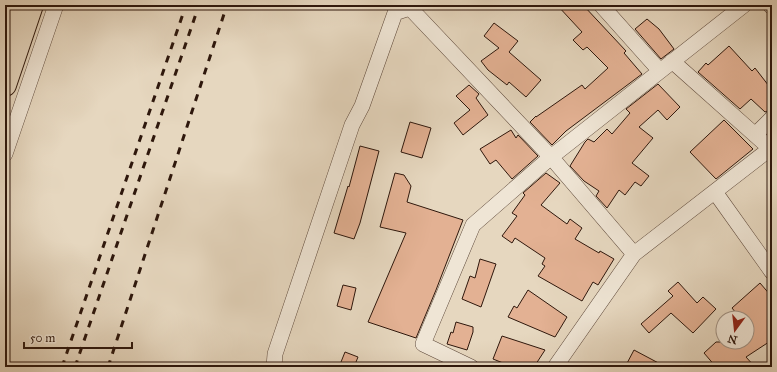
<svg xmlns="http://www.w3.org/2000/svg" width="777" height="372" viewBox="0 0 777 372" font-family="'IM FELL Great Primer',serif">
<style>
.building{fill:#e3b193;stroke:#2e170c}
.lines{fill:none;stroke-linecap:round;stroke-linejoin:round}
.street-casing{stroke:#5c4739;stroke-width:16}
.highway-casing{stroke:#2e170c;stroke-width:24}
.street{stroke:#efe5d5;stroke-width:15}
.highway{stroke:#e6d7bf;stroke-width:22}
.rail{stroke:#2e170c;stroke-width:3;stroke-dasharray:7 7;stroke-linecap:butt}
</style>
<rect width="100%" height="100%" fill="#e6d7bf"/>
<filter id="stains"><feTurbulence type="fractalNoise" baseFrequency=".005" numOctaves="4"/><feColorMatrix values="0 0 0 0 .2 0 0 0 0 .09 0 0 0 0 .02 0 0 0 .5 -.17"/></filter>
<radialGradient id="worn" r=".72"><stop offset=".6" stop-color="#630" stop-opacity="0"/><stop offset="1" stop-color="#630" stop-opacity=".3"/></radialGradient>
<path class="building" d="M557,5H583L626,51L624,53L642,74L566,131L552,145L530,122L536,116V117L582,85L585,89L608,68L587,47L583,50L573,40L582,32Z
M647,19L659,29L674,49L661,59L635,29Z
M494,23L518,41L509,52L541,80L526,97L509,82L507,85L488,70L481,61L499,48L484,36Z
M729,46L752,71L755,68L772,90V109L765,112L751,99L740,109L698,72L706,63L708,65Z
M658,84L680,107L667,120L658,110L639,127L653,138L632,163L649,176L641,186L635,182L625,195L619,190L607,208L596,196L599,191L584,181L570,166L585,142L588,139L594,142L607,129L612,134L630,113L626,109Z
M469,85L479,94L476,98L488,115L463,135L454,123L470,110L456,96Z
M724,120L753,149L716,179L690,152Z
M410,122L431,128L422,158L401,152Z
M511,130L516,138L518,135L538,156L512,179L496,160L490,164L480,149Z
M360,146L379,151L360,223L354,239L334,233L348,186L349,187Z
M395,173L404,175L411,186L407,202L463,220L436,290L416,338L368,322L406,233L380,227Z
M546,173L560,183L541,205L567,224L570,219L582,228L575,239L599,253L600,251L614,259L598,285L593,282L582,301L538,276L545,266L542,264L545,258L515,238L512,243L502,236L517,216L512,213L525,195L523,193Z
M480,259L496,264L481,307L462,299L470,276L475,278Z
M678,282L697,303L703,297L716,309L693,333L671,313L649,333L641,324L673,296L668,291Z
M760,283L772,297V340L746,357L755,367H716L704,353L716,342H747V318H740L732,308Z
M343,285L356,288L351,310L337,306Z
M528,290L567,317L555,337L508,317L514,306L517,308Z
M456,322L473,327V332L467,350L447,344L451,332L453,333Z
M502,336L545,350L534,367H513L493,359Z
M634,350L666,367H625Z
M345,352L358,357L354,367H339Z"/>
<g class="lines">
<g class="street-casing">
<path id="street" d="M411,5L410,8L551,157L634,254
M601,5L660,71
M770,5L772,7
M672,61L772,150
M755,135L772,118
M5,154L56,5
M715,192L772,272
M274,367L275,354L352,125L362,106L395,13L410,8L414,5
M471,367L423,344L473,225L551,157L744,5
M555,367L634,254L771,148"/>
</g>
<g class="highway-casing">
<path id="highway" d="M5,31L14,5
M5,85L32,5"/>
</g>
<use href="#street" class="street"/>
<use href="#highway" class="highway"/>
<path class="rail" d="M62,367L186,5
M75,367L199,5
M108,367L227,5"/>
</g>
<rect width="777" height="372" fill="none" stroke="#e6d7bf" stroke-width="20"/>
<rect x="6" y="6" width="765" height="360" fill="none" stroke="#2e170c" stroke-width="2"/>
<rect x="10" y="10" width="757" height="352" fill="none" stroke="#2e170c"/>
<g transform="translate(735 330) rotate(195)"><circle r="19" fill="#efe5d5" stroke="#a29385"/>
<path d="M0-3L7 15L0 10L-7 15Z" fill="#8f2418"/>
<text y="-6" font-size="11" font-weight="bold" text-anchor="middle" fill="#2e170c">N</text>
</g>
<path d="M24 342v6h108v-6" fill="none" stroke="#2e170c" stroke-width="2"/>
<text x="30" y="342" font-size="12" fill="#2e170c" stroke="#efe5d5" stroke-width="3" paint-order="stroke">50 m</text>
<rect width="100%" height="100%" filter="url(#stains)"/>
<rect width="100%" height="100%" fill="url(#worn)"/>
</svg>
